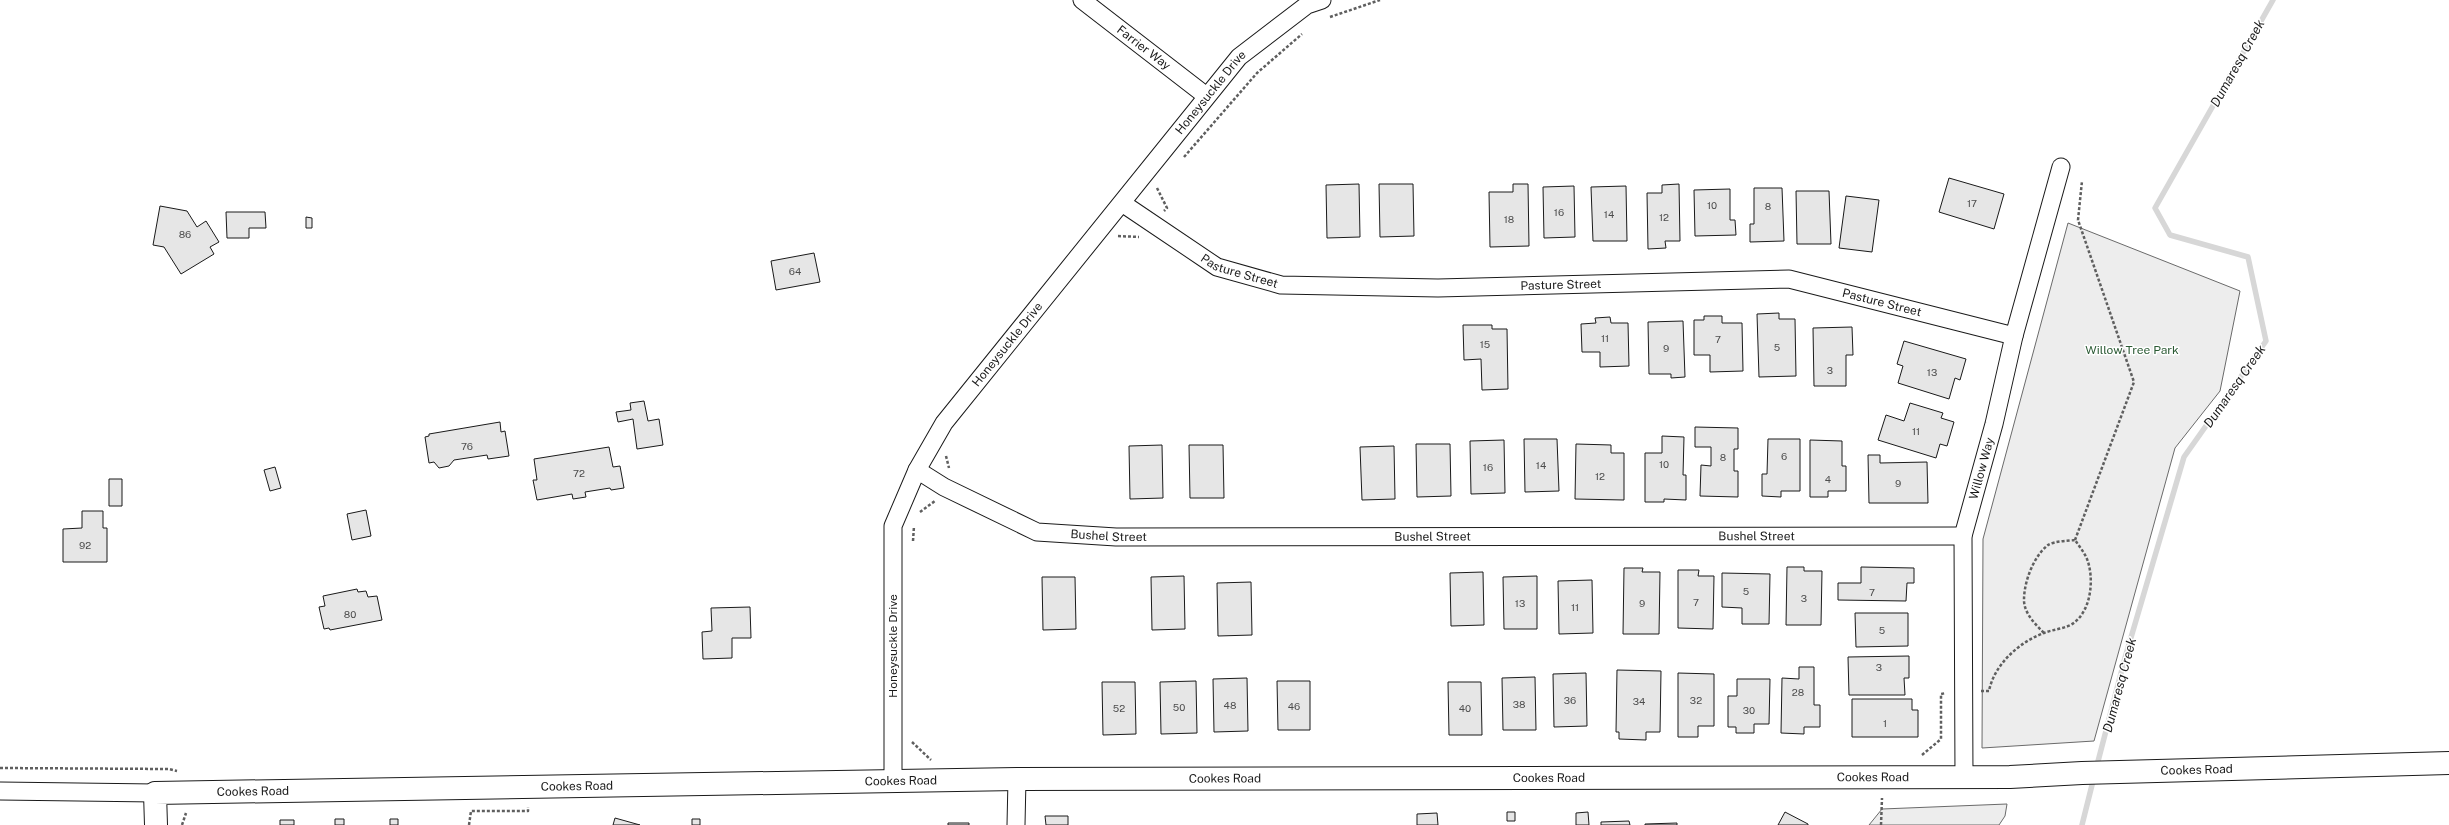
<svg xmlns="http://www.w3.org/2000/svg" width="2449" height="825" viewBox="0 0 2449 825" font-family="'Public Sans',sans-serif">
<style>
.built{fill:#ededed;stroke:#6a6a6a}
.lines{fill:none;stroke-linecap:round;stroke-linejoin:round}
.stream{stroke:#d7d7d7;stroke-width:5.5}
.building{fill:#e6e6e6;stroke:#1a1a1a}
.street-casing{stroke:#1a1a1a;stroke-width:19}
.secondary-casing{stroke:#1a1a1a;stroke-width:24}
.path{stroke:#5f5f5f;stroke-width:2.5;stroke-dasharray:3 2;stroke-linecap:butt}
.street{stroke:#fff;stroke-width:17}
.secondary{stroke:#fff;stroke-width:22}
.labels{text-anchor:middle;stroke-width:3;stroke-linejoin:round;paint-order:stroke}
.number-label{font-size:10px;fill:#4d4d4d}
.street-label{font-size:12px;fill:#1a1a1a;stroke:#fff}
.park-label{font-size:12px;fill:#2b5a34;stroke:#fff}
.water-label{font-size:13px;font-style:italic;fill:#1a1a1a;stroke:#fff}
</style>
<rect width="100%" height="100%" fill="#fff"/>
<path class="built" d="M2068,223L2240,291L2220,391L2175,448L2094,741L1982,748L1983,539Z
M2007,804L2005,816L1999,825H1869L1882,809Z"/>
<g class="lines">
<path class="stream" d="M2096,769L2125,658L2184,457L2266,341L2248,257L2170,235L2155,208L2273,0
M2082,825L2094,777"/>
</g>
<path class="building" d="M1949,178L2004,194L1994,229L1939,212Z
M1359,184L1360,237L1327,238L1326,185Z
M1379,184H1413L1414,236L1380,237Z
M1513,184H1528L1529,246L1490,247L1489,192H1513Z
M1679,184L1680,241H1665L1666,248L1648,249L1647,193H1662V185Z
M1574,186L1575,237L1544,238L1543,187Z
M1626,186L1627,241H1593L1591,187Z
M1754,188H1782L1784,241L1750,242V224H1754Z
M1730,189V220H1735L1736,235L1695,236L1694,190Z
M1796,191H1829L1831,244H1797Z
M1846,196L1879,200L1872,252L1839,248Z
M160,206L187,211L197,227L206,221L219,242L210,247L214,254L181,274L164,247L153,245Z
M226,212H265L266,228H249V238H227Z
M306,217L312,218V228H306Z
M814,253L820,282L776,290L771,261Z
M1779,313V319H1795L1796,376L1759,377L1757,314Z
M1704,316H1722V323H1742L1743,371L1710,372V355H1694V320H1704Z
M1610,317L1611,323H1628L1629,366L1600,367V352H1582L1581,324L1596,323L1595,318Z
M1683,321L1685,377L1671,378V374H1649L1648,322Z
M1463,325H1492V329H1507L1508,389L1482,390L1481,359L1464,360Z
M1852,327L1853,355H1846V386H1814L1813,328Z
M1904,341L1966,359L1960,380L1955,378L1949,399L1898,383L1903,366L1897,364Z
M644,401L648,421L659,419L663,445L637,449L633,419L618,422L616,412L631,410L630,403Z
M1910,403L1943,413L1941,418L1954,422L1947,446L1940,444L1936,458L1878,440L1886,415L1904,421Z
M500,422L501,432L505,431L509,456L488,459L487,455L454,460L449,466L439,468L434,462L429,463L425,437L429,436V434Z
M1695,427L1738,428V449H1734V471H1738V497L1700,496L1701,465L1711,466V447H1695Z
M1662,436L1684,437L1683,475H1686V500L1664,499V502H1645V453H1662Z
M1524,439H1557L1559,491L1525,492Z
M1768,439H1800V491H1781V497L1762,496V474H1767Z
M1504,440L1505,493L1471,494L1470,441Z
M1810,440L1842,441V466H1846V491H1828V497H1810Z
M1416,444H1450L1451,496L1417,497Z
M1576,444L1611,445V453H1624V500L1575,499Z
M1162,445L1163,498L1130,499L1129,446Z
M1189,445H1223L1224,498H1190Z
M1394,446L1395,499L1362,500L1360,447Z
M609,447L613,467L620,466L624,488L611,490L610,488L585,492L586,497L573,499L572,494L537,500L533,480H537L534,459Z
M1868,455H1880V463L1927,462L1928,503H1869Z
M275,467L281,488L270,491L264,470Z
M109,479H122V506H109Z
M366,510L371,536L352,540L347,514Z
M82,511H103V528H107V562H63V529L82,528Z
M1787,567H1804V571H1822L1821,625H1786Z
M1861,567L1914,568V583H1907L1906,601L1838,600V583H1861Z
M1624,568H1643L1642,572H1660L1659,634H1623Z
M1678,570H1699L1698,576H1714L1713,629L1678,628Z
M1483,572L1484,625L1451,626L1450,573Z
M1722,573L1770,574L1769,624H1742V608L1722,607Z
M1184,576L1185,629L1152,630L1151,577Z
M1537,576V629H1504L1503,577Z
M1042,577H1075L1076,629L1043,630Z
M1592,580L1593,633L1559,634L1558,581Z
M1251,582L1252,635L1218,636L1217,583Z
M357,589L358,592L366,591L368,597L377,596L382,620L330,630L329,628L324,629L319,607L325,606L323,596Z
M750,607L751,638H732V658L703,659L702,632L712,631L711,608Z
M1855,613H1908V646L1856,647Z
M1909,656V678H1904L1905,695H1849L1848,657Z
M1799,667H1814V705H1820V727H1804V734L1781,733L1782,678L1799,679Z
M1617,670L1661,671L1660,732H1646V740L1619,739V732H1616Z
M1586,673L1587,726L1554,727L1553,674Z
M1678,673L1714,674V726H1698V737H1678Z
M1535,677L1536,730H1503L1502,678Z
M1247,678L1248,731L1214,732L1213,679Z
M1737,679H1770L1769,724H1754V733H1736V727H1728V696H1737Z
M1196,681L1197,733L1161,734L1160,682Z
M1277,681H1310V730H1278Z
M1102,682H1135L1136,734L1103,735Z
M1448,682H1481L1482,735H1449Z
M1852,699H1912V710H1918V737H1852Z
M1507,812H1515V821H1507Z
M1588,812L1589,825H1576V813Z
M1785,812L1808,824V825H1778Z
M1437,813L1438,825H1417V814Z
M1045,816H1068V825H1046Z
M615,818L640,825H613Z
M335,819H344V825H335Z
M390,819H398V825H390Z
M692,819H700V825H692Z
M280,820H294V825H280Z
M1629,821L1630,825H1601V822Z
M948,823H969V825H948Z
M1677,823V825H1645V824Z"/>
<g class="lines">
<g class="street-casing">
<g id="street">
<path id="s1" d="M1082,0L1205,95"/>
<path id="s2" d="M1122,203L1217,267L1281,285L1438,288L1789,279L2014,336"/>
<path id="s3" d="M917,470L944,487L1037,532L1116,537L1963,536"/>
<path id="s4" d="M1964,778L1963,536L1994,424L2014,336L2061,167"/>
<path id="s5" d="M893,781V526L917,470L944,423L1239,57L1307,5L1322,0"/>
<path d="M0,791L155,793"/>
<path d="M1016,825L1017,779"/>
</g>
</g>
<g class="secondary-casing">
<g id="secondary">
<path id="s6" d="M156,825L155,793L1017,779L2010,777L2082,773L2449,763"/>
</g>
</g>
<path class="path" d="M1330,17L1380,0
M1184,157L1257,73L1302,34
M1157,188L1167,208L1164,211
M1118,236L1139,237
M946,456L949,468
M920,512L935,501
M2075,540L2134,382L2078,220L2082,181
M913,541L914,526
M1981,691H1989C1994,665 2019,642 2044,633C2053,629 2067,629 2075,622C2092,608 2094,577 2087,559C2084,552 2079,546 2075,540C2068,541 2054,541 2048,545C2034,556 2024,581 2024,600C2024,613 2035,624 2044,633
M912,742L931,760
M1922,755L1941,739V694L1946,693
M0,768L169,769L177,771
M182,825L186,813
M469,825L471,811H528V807
M1881,825L1882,798"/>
<use href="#street" class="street"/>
<use href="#secondary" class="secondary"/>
</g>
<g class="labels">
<g class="number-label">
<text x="1972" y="207">17</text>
<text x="1712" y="209">10</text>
<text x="1768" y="210">8</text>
<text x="1559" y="216">16</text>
<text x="1609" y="218">14</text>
<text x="1664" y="221">12</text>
<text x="1509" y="223">18</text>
<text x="185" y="238">86</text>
<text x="795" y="275">64</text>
<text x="1605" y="342">11</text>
<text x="1718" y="343">7</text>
<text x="1485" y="348">15</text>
<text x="1777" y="351">5</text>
<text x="1666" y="352">9</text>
<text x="1830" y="374">3</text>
<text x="1932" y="376">13</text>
<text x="1916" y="435">11</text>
<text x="467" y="450">76</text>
<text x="1784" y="460">6</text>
<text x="1723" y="461">8</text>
<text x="1664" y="468">10</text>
<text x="1541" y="469">14</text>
<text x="1488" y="471">16</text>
<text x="579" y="477">72</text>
<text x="1600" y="480">12</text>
<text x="1828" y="483">4</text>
<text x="1898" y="487">9</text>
<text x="85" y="549">92</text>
<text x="1746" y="595">5</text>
<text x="1872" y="596">7</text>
<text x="1804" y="602">3</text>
<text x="1696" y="606">7</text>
<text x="1520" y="607">13</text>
<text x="1642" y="607">9</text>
<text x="1575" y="611">11</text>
<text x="350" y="618">80</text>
<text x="1882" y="634">5</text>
<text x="1879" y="671">3</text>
<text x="1798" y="696">28</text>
<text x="1570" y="704">36</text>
<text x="1696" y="704">32</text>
<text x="1639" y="705">34</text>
<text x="1519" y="708">38</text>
<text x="1230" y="709">48</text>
<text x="1294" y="710">46</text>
<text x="1179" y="711">50</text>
<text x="1119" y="712">52</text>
<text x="1465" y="712">40</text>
<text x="1749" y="714">30</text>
<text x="1885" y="727">1</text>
</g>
<g class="street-label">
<text dy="4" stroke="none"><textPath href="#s1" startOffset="78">Farrier Way</textPath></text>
<text dy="4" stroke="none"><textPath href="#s5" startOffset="795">Honeysuckle Drive</textPath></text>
<text dy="4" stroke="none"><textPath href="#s2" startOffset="137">Pasture Street</textPath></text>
<text dy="4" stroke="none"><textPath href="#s2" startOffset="461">Pasture Street</textPath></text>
<text dy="4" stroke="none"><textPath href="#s2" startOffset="785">Pasture Street</textPath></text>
<text dy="4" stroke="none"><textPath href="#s5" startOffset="471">Honeysuckle Drive</textPath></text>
<text dy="4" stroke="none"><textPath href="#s4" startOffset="312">Willow Way</textPath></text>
<text dy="4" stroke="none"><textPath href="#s3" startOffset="207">Bushel Street</textPath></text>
<text dy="4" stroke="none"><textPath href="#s3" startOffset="855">Bushel Street</textPath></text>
<text dy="4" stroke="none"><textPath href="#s3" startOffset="531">Bushel Street</textPath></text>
<text transform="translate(893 646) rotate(-90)" y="4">Honeysuckle Drive</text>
<text dy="4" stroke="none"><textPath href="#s6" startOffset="2074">Cookes Road</textPath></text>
<text dy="4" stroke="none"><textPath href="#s6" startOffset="1750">Cookes Road</textPath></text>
<text dy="4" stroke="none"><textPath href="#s6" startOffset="1426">Cookes Road</textPath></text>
<text dy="4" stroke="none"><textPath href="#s6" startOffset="1102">Cookes Road</textPath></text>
<text dy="4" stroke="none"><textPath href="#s6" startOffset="778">Cookes Road</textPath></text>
<text dy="4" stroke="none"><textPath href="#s6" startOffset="454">Cookes Road</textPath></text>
<text dy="4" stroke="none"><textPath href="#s6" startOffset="130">Cookes Road</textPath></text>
</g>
<g class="park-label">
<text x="2132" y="354">Willow Tree Park</text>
</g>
<g class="water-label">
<text transform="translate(2237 63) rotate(-61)" y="5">Dumaresq Creek</text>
<text transform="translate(2234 386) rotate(-55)" y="5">Dumaresq Creek</text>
<text transform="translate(2119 685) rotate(-75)" y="5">Dumaresq Creek</text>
</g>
</g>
</svg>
